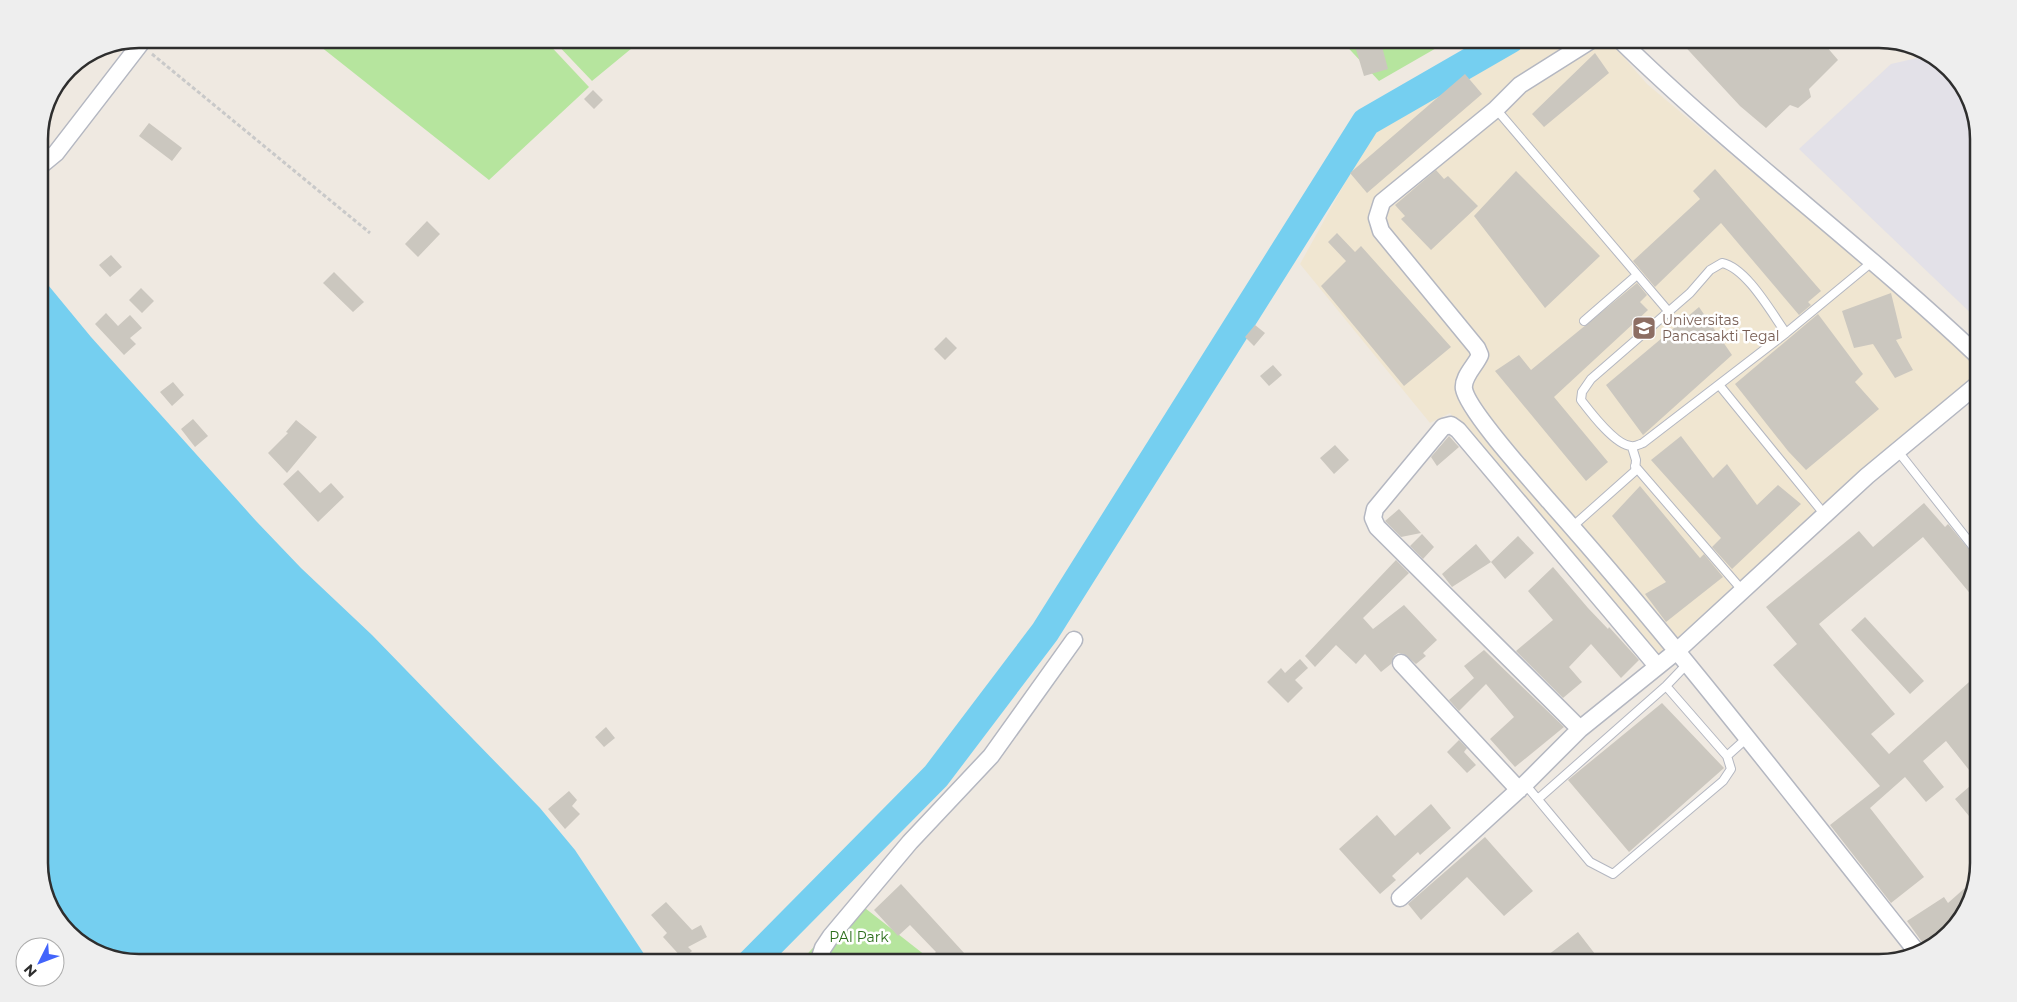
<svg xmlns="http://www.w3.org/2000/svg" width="2017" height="1002" viewBox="0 0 2017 1002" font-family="Montserrat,sans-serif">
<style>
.industrial{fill:#e3e1e8}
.education{fill:#f0e6d1}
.green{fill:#b6e59e}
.water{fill:#75cff0}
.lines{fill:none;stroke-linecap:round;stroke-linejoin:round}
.river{stroke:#75cff0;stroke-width:29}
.building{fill:#cbc7bf}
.service-casing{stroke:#b4b7c1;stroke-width:10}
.minor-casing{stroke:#b4b7c1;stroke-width:19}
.path{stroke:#c9c9c9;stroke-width:3;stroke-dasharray:4 2.5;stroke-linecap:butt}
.service{stroke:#fff;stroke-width:8}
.minor{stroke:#fff;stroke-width:16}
.labels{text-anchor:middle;stroke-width:5;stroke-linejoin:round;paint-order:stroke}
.education-label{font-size:14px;fill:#785e54;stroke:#fff;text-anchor:start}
.park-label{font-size:14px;fill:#2c6e1b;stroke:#fff}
.rim{fill:none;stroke:#2e2e2e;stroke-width:2.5}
</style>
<rect width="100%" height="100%" fill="#efe9e1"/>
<path class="industrial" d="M1930,55L1961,83L1978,132V320L1799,149L1891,64Z"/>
<path class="education" d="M1523,39H1608L1647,84L1759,178L1863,260L1978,366V379L1778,548L1657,657L1450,413L1430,423L1300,264L1371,136L1443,85Z"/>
<path class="green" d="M311,39H544L589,87L489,180Z
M552,39H643L592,81Z
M1340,39H1452L1379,81Z
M856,901L935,963H799Z"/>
<path class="water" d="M39,274L91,337L257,522L301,568L372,635L540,808L575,850L650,963H138L94,953L56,919L39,871Z"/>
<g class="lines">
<path class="river" d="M751,963L936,776L1045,632L1366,122L1510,39"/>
</g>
<path class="building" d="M1380,39L1388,69L1364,76L1355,46Z
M1678,39H1820L1838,60L1809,89L1811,97L1798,108L1790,105L1766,128L1740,106Z
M1595,53L1609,73L1544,127L1532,114Z
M1465,74L1482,94L1367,193L1350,173Z
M593,90L603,100L594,109L584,99Z
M149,123L182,148L172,161L139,136Z
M1715,169L1821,291L1808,302L1811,305L1799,315L1721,223L1655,287L1633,261L1700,199L1693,191Z
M1436,170L1444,179L1448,176L1478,206L1431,250L1401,219L1405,216L1395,205Z
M1516,171L1600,256L1545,308L1474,216Z
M427,221L440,234L418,257L405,244Z
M1337,233L1355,252L1361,246L1451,347L1404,386L1321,286L1346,261L1328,242Z
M111,255L122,267L110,277L99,265Z
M334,272L364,302L353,312L323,283Z
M1637,283L1647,295L1640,302L1648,310L1554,397L1608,462L1586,481L1495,371L1519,355L1531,370Z
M141,288L154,301L142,313L129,300Z
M1891,293L1902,338L1896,340L1913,370L1895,378L1873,344L1854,348L1842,311Z
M1699,307L1732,355L1643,435L1606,385Z
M106,313L118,326L130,315L142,328L130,338L136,344L124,355L95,324Z
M1818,314L1863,374L1855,382L1879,409L1806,470L1788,451L1735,384Z
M1255,325L1265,333L1254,346L1245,337Z
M946,337L957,348L945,360L934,349Z
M1273,365L1282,375L1269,386L1260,376Z
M173,382L184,395L172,406L160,392Z
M193,419L208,436L195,447L181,429Z
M296,420L317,437L287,473L268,453L288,433L286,432Z
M1449,436L1459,447L1437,466L1431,457Z
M1681,436L1713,478L1727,464L1757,505L1778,485L1801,504L1732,569L1712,547L1721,538L1651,460Z
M1335,445L1349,460L1334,474L1320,458Z
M298,470L320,493L331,483L344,497L318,522L283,484Z
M1640,486L1700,558L1704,554L1723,577L1666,622L1645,594L1666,582L1612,516Z
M1924,503L1945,527L1948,524L1978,560V603L1923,537L1819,624L1895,714L1871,734L1889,754L1978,674V827L1955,799L1977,780L1946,741L1923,761L1944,787L1926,802L1905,777L1870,808L1924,877L1891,903L1830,825L1880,786L1773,665L1797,644L1766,607L1859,531L1873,547Z
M1399,509L1421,533L1401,537L1385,521Z
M1422,534L1434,547L1423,559L1410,546Z
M1518,536L1534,553L1505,579L1491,562Z
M1476,544L1491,562L1452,587L1442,574Z
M1396,560L1409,573L1363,618L1373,629L1404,605L1437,640L1423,653L1426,656L1416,664L1404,654L1398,653L1394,656L1391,664L1381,672L1365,654L1356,664L1336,645L1315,667L1305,656Z
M1553,567L1588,608L1608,629L1609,627L1639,660L1621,678L1591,644L1569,667L1582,682L1563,698L1516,651L1553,620L1528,591Z
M1865,617L1924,681L1910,694L1851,630Z
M1484,650L1564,727L1515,767L1490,739L1514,717L1486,684L1459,711L1449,700L1474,678L1464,666Z
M1300,659L1308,668L1295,680L1303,688L1288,703L1267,682L1281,668L1285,673Z
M1662,703L1724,768L1629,852L1568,780Z
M606,727L615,738L604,747L595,737Z
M1459,740L1467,748L1464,752L1476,765L1467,773L1447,752Z
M569,791L577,800L572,806L580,814L565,829L548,809Z
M1431,804L1451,828L1420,855L1418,852L1392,876L1396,880L1380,894L1339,849L1377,815L1395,836Z
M1485,837L1533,891L1504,916L1467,877L1421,920L1408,904Z
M1975,879L1968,908L1934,947L1927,949L1907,921L1944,897L1948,903Z
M901,884L965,954L955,963H924L936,952L910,925L898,936L874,910Z
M666,902L692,930L701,925L707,937L688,947L692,951L683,959L663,937L667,933L651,915Z
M1578,932L1602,963H1555L1548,955Z"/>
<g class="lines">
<g class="service-casing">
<path id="service" d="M1496,109L1669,312
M1722,263C1747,268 1772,314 1786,333L1643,443C1640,444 1635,447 1631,446C1615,445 1591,413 1581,400L1582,392L1591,379L1690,293L1710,270Z
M1584,321L1637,275
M1786,333L1872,262
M1720,386L1825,515
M1897,450L1978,553
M1635,466L1742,590
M1572,527L1635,471L1636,460L1632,447
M1666,686L1727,756L1747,738
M1525,784L1590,862L1613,874L1723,781L1731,769L1727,756
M1538,799L1666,686L1688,663"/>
</g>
<g class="minor-casing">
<path id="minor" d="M1593,39L1520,85L1496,109L1382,202L1377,218L1381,231L1477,348L1480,355C1476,365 1462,377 1464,389C1468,411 1532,481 1549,501C1678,646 1796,800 1917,952
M1619,39C1733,151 1862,246 1978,356
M39,167L56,153L144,39
M1401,663L1519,790
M1580,729L1377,527L1373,518L1375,509L1443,427L1451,425L1458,430L1657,666
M1400,898L1525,784L1580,729L1678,650L1867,476L1978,384
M818,963L823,948L831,936L910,842L991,756L1074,640"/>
</g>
<path class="path" d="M152,54L370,233"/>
<use href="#service" class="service"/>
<use href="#minor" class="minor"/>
</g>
<defs>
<g id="university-square" transform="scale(1.25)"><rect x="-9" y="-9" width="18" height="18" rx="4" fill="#8d6e63" stroke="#fff"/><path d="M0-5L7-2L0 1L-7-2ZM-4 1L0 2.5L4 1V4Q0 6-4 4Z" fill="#fff"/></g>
</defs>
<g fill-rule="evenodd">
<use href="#university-square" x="1644" y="328"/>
</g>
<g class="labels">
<g class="education-label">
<text x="1662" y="325">Universitas<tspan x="1662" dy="16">Pancasakti Tegal</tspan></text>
</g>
<g class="park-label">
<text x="859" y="942">PAI Park</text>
</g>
</g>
<path d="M0 0H2017V1002H0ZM139 48H1879A91 91 0 0 1 1970 139V863A91 91 0 0 1 1879 954H139A91 91 0 0 1 48 863V139A91 91 0 0 1 139 48Z" fill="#eee" fill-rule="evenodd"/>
<path class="rim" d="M139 48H1879A91 91 0 0 1 1970 139V863A91 91 0 0 1 1879 954H139A91 91 0 0 1 48 863V139A91 91 0 0 1 139 48Z"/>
<g transform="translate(40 962) rotate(228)"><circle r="24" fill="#ffffff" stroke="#ababab"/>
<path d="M0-4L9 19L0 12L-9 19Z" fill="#4264fb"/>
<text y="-8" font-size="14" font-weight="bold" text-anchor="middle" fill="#2e2e2e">N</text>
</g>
</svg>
